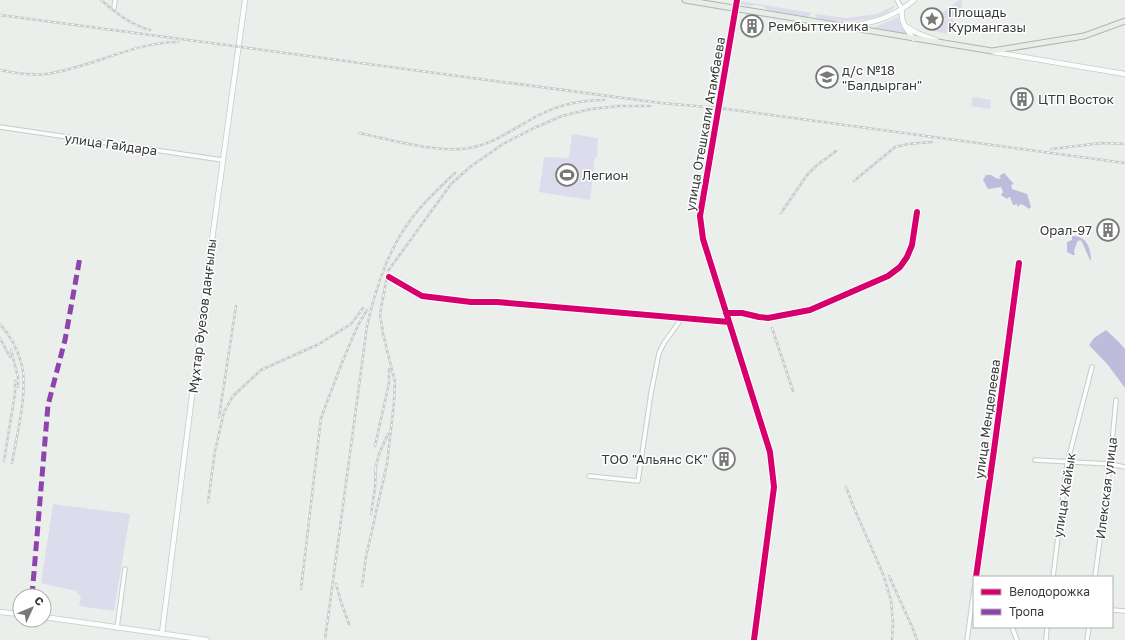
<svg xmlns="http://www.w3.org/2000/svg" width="1125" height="640" viewBox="0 0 1125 640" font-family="'Golos Text',sans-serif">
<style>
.green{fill:#dcdcec}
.water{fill:#bfbbdc}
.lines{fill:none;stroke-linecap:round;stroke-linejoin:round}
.street-casing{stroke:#c8cbc8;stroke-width:5.5}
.secondary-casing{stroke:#c8cbc8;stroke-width:6}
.primary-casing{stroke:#adb7ad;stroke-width:7}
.street{stroke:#fcfdfc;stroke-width:3.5}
.secondary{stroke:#fcfdfc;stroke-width:4.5}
.primary{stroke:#e8ede8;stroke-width:5}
.rail-casing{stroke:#c9cac9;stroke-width:2.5}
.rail{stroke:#fff;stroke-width:1;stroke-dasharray:3;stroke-linecap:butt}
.quiet{stroke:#8e44ad;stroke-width:5;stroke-dasharray:10 5;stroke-linecap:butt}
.cycleway-casing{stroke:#fff;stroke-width:8}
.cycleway{stroke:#d6006c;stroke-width:6}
.labels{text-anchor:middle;stroke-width:3;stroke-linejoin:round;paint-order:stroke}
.poi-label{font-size:13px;fill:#383b38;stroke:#fff;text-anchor:start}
.street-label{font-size:13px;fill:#383b38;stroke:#fff}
</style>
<rect width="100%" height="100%" fill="#ebefeb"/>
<path class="green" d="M959,0L962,1V9L950,19H938V16Z
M741,1L812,13L808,17L767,10L764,6L754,5L751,6L740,4Z
M895,5C890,21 826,27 815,16V14L846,18L877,14Z
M898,17L902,27L907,34L873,28Z
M952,19L955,22L949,27L947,34L934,31L930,26L933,22L934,20L942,21L940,22H936L934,24V26L937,28L940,27L941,23L945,20Z
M973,97L991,100L990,109L971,106Z
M572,134L598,138L597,157H595L590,200L539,192L544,157L569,158Z
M53,504L130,514L114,611L79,606L81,597L76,591L41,583Z"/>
<path class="water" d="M1004,173L1014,184L1011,185L1012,189L1027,194L1031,207L1029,209L1025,206L1021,204L1017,207V204L1013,205L1010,197H1009L1007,199L1001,195L1003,192L1001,187L988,189L983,180L986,175H991L998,179L1001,178L999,176Z
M1072,236C1086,235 1091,248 1091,260H1090L1082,242L1080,240L1077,242L1074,251L1075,255H1073L1067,252V242L1072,240Z
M1106,330L1119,342L1125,349V388L1108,365L1089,345L1094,338Z"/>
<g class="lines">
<g class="street-casing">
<path id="street" d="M897,0L902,9
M114,8L115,0
M736,9L737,0
M0,127L222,160
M389,277L422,296L471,302H497L729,322
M726,313H742L759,317L768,318L810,310L888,276L900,267L907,257L912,245L917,212
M1035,460L1110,464L1125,467
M589,476L638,481L651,393L659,353L664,343L682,318
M976,577L994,450L1019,263
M1053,577L1067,464L1092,367
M1095,577L1110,464L1116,400
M1112,610L1125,611
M1012,627L1017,640
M117,628L125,569
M967,640L974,589
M1046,640L1047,627
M1087,640L1089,627"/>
</g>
<g class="secondary-casing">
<path id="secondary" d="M736,9L700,216L703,239L770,452L774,487L754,640
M902,9C900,22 907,30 914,39
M905,26L917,33L936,40
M849,27C877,21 892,18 914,0
M994,52L1125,74
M0,612L20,614
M44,617L207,640
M162,633L208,269L245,0"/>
</g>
<g class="primary-casing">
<path id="primary" d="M685,0L992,51L1084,36L1125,21"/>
</g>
<use href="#street" class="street"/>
<use href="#secondary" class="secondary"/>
<use href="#primary" class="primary"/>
<g class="rail-casing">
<path id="rail" d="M101,0C116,13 131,25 150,30
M0,15L661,103L719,108L1125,163
M0,70C15,73 31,76 46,74C91,68 133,42 178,42
M359,133C392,140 442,155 474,147C498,141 518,126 539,115C559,105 583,100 604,100
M1051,149L1102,143L1125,144
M854,181L895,147L908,144L932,142
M781,213L807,175L816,166L836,151
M0,324C9,334 17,348 21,362C29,389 17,434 12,463
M772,328L793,391
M0,338L10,357
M11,350L18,377V387
M219,417L236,306
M375,446L389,383V369
M4,461L15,393V381
M375,470L379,454L388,434
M846,487L854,508L883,574L891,600L893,622L892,640
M208,502L215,451L224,412L233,396L261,370L319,344L351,324L363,308
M371,514L375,488L376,465
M889,576L913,629L917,640
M336,584L341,602L349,624
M362,586L366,557L387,464L394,402L395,382L383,334L380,314L388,271L451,184L470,167L503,144L534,128L562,116L591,109L619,106H650
M301,589L321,418L341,365L358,325L367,310
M325,640L367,326C376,287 389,246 415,214C427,199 441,186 455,173"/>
</g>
<use href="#rail" class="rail"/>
<path class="quiet" d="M32,596L48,405L65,340L80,257"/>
<g class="cycleway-casing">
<path id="cycleway" d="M737,0L700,216L703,239L770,452L774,487L754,640
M389,277L422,296L471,302H497L729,322
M726,313H742L759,317L768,318L810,310L888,276L900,267L907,257L912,245L917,212
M976,577L994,450L1019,263"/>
</g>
<use href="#cycleway" class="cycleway"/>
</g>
<defs>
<g id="sight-ring" transform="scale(1.15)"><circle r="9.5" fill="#fff" stroke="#777a77" stroke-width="1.5"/><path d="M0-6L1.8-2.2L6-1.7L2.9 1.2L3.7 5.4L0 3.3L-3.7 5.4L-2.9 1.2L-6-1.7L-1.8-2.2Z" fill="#777a77"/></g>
<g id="building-ring" transform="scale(1.15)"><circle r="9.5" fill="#fff" stroke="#777a77" stroke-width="1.5"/><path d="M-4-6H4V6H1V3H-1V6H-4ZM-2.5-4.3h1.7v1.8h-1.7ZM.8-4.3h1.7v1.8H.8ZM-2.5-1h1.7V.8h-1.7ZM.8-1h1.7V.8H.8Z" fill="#777a77"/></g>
<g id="school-ring" transform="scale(1.15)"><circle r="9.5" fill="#fff" stroke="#777a77" stroke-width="1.5"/><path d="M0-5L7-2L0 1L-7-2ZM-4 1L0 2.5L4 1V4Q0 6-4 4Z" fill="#777a77"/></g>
<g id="stadium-ring" transform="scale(1.15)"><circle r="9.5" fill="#fff" stroke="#777a77" stroke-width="1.5"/><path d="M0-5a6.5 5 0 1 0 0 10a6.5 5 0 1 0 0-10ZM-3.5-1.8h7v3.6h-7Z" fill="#777a77"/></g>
</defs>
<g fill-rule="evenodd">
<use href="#sight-ring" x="932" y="19"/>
<use href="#building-ring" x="752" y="26"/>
<use href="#school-ring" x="827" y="77"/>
<use href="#building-ring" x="1022" y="99"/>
<use href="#stadium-ring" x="567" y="175"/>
<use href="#building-ring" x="1108" y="230"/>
<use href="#building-ring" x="724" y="459"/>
</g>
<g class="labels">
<g class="poi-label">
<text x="948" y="17">Площадь<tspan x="948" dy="15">Курмангазы</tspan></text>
<text x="768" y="31">Рембыттехника</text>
<text x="842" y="75">д/с №18<tspan x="842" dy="15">"Балдырган"</tspan></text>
<text x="1038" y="104">ЦТП Восток</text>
<text x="582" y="180">Легион</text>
<text x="1092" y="235" text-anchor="end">Орал-97</text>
<text x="708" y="464" text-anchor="end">ТОО "Альянс СК"</text>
</g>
<g class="street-label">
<text transform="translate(705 124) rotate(-80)" y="5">улица Отешкали Атамбаева</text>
<text transform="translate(111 144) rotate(8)" y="5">улица Гайдара</text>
<text transform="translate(202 316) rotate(-83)" y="5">Мұхтар Әуезов даңғылы</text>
<text transform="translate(987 419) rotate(-82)" y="5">улица Менделеева</text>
<text transform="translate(1106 488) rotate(-83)" y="5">Илекская улица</text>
<text transform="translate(1064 495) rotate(-81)" y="5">улица Жайык</text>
</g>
</g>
<rect x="973" y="576" width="140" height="52" fill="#ffffff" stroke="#afb1af"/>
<rect x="981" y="589" width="20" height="6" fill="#d6006c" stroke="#afb1af"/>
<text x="1009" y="596" font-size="12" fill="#383b38">Велодорожка</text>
<rect x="981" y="609" width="20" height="6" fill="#8e44ad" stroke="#afb1af"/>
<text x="1009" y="616" font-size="12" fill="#383b38">Тропа</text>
<g transform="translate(32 608) rotate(46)"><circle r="19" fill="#ffffff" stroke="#afb1af"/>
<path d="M0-3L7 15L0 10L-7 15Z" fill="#777a77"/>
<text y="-6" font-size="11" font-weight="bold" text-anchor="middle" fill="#383b38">С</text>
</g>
</svg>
